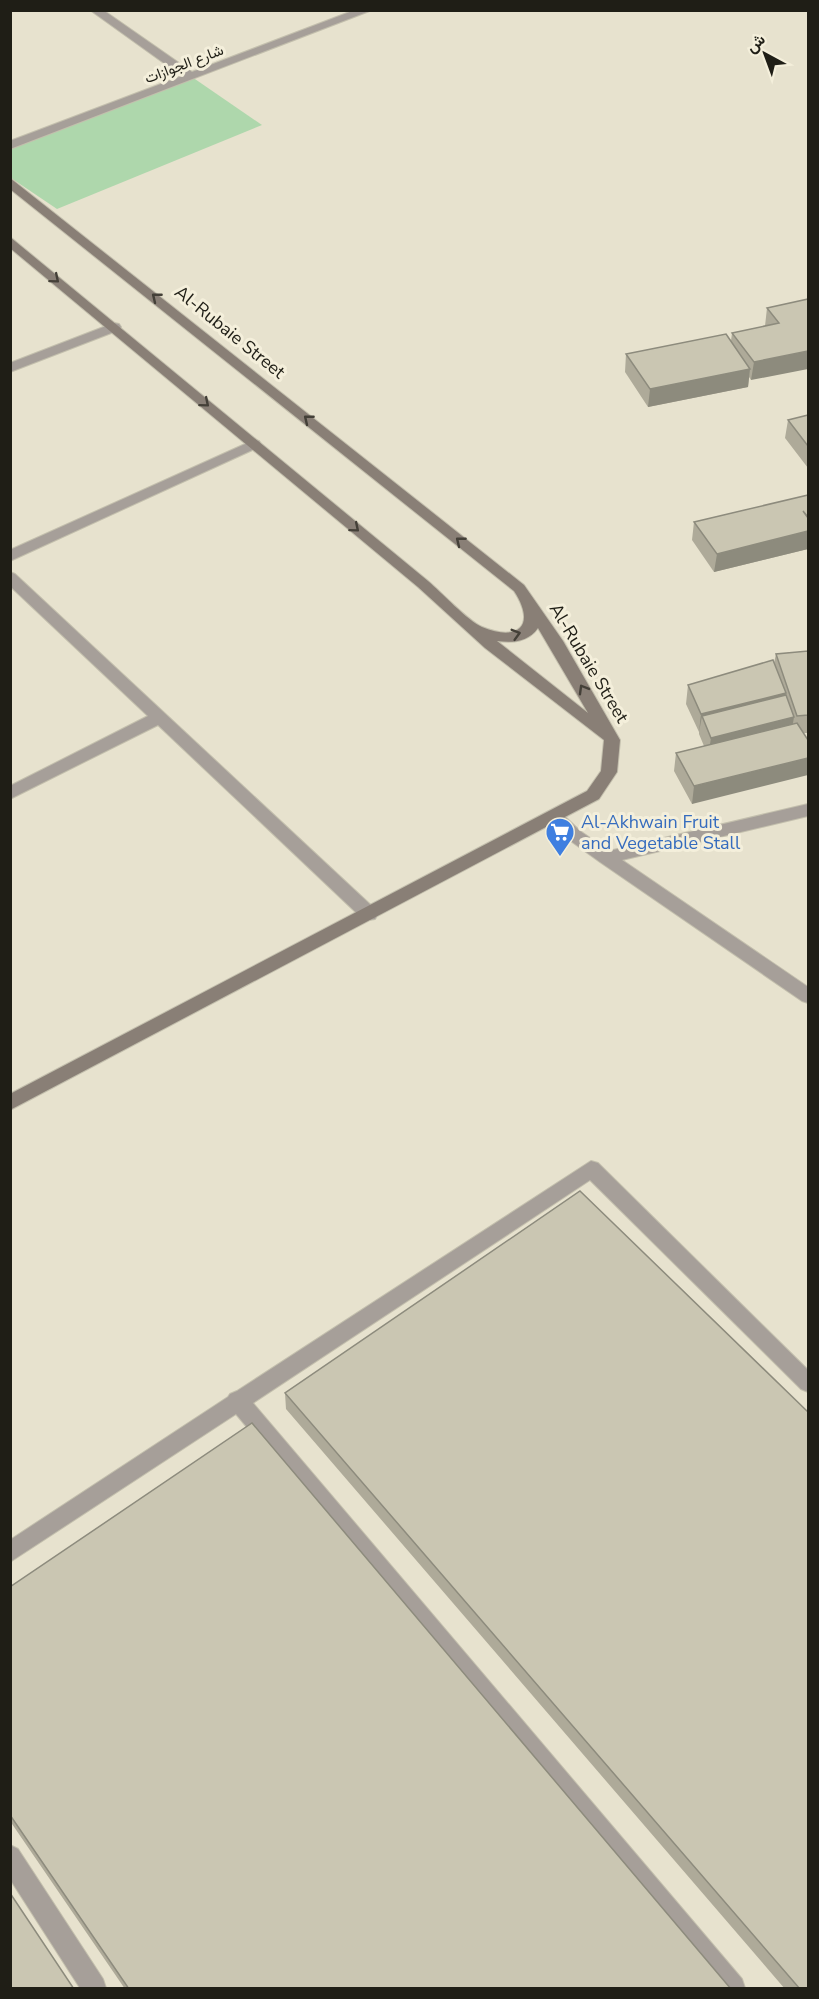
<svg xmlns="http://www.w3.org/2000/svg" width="819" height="1999" viewBox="0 0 819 1999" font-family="'Nunito Sans',Vazirmatn,sans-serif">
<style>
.green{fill:#aed7ac}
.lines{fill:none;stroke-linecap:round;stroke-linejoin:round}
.street-casing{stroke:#c3bfad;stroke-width:2}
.secondary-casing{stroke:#c3bfad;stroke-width:2}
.street{fill:#a69f99;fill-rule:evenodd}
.secondary{fill:#897f76;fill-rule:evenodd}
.wall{fill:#aeaa99}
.shaded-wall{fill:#8d8b7d}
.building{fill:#cac6b2;stroke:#8d8b7d;stroke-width:1.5}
.oneway{stroke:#444038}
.labels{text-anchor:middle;stroke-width:6;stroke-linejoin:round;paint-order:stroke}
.far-street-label{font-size:15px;fill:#1f1e16;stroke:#f4efdb}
.street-label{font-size:18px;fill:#1f1e16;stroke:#f4efdb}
.shop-label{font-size:18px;fill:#366cbe;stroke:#f4efdb;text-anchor:start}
</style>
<rect width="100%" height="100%" fill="#e7e2ce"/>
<path class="green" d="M192,77L262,125L57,209L11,178V145Z"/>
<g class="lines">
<g class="street-casing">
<path id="street" d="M90,10H103L192,72L355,10H372L10,149V141L182,76Z
M114,323L119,324L121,327L119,330L10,372V363Z
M254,440L259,441L261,444L259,447L10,561V550Z
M10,572L15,574L375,909L378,914L375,919L369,920L363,919L158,725L10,799V786L148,716L10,586Z
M808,804V816L622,860L808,987V1003L802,1001L600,862L568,839L546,816L548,812H560L580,831L609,851Z
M591,1161L598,1163L808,1370V1392L801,1389L590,1180L253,1403L742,1979L745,1988H717L236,1414L10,1562V1540L228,1397L230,1394L237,1391Z
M10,1845L18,1849L103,1979L106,1988H80L10,1879Z"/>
</g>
<g class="secondary-casing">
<path id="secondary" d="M10,178L524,585L563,641L620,740L617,772L599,799L10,1110V1094L587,791L601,771L604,740L485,648L418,587L10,248V237L428,581C441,592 468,621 482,627C518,642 537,626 514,591L10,189ZM538,628L588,713L497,641C513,643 528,642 538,628Z"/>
</g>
<use href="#street" class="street"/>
<use href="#secondary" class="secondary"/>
</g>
<path class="wall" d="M808,299L751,380L749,377L748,387L648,407L625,372L626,354L731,341L732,333L765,326L767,308Z
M808,415V468L785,438L788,420Z
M808,495V549L714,572L692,540L694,522Z
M808,651V733H804L692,804L674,771L676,753L704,746L699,734V732L686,704L688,685L774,663L776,654Z
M285,1393L808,1989H785L286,1409Z
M10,1587L731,1989H125L10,1821Z"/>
<path class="shaded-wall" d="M808,351V369L751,380L754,362Z
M750,369L748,387L648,407L650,389Z
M808,531V549L714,572L717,554Z
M786,693L783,712L702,716L699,732L701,714Z
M794,717L791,735L708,757L711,738Z
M808,758V775L692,804L694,786Z"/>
<path class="building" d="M808,299V351L754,362L732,333L779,323L767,308Z
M726,334L750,369L650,389L626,354Z
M808,415V446L788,420Z
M808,495V517L803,511L808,518V531L717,554L694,522Z
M808,651V715L797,716L776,654Z
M773,660L786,693L701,714L688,685Z
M786,695L794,717L711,738L702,716Z
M797,723L808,740V758L694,786L676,753Z
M580,1191L808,1412V1989H800L285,1393Z
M252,1423L731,1989H129L10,1815V1587Z
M10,1893L74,1989H10Z"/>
<defs><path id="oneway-chevron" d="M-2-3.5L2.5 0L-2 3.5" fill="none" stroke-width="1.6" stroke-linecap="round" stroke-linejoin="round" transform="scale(1.5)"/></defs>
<g class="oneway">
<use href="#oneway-chevron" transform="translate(55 279) rotate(40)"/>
<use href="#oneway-chevron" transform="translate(156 297) rotate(-141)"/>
<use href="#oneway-chevron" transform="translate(205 403) rotate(40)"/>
<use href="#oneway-chevron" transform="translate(308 419) rotate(-141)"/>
<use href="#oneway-chevron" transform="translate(355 528) rotate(40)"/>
<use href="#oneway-chevron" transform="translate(460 541) rotate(-141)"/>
<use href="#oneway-chevron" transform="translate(516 634) rotate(-16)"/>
<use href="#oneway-chevron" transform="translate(583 689) rotate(-120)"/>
</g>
<defs>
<g id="supermarket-pin" transform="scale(1.5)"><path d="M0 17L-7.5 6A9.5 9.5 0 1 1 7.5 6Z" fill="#3f7fe0" stroke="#f4efdb"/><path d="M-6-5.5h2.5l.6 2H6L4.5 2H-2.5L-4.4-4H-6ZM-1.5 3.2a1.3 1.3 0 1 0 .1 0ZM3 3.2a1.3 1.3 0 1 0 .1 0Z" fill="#fff"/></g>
</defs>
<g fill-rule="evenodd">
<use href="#supermarket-pin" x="560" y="832"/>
</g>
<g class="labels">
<g class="far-street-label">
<text transform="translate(184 64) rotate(-21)" y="5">شارع الجوازات</text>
</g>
<g class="street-label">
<text transform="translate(230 332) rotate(39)" y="6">Al-Rubaie Street</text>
<text transform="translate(589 663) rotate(59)" y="6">Al-Rubaie Street</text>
</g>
<g class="shop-label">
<text x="581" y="828">Al-Akhwain Fruit<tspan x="581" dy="21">and Vegetable Stall</tspan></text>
</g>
</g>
<rect width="819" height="1999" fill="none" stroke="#1f1e16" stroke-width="24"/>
<g transform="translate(765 54) rotate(319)" stroke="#f4efdb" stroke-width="4.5" paint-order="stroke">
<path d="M0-4.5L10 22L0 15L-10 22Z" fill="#1f1e16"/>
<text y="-9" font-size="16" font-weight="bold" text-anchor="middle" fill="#1f1e16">ش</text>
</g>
</svg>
